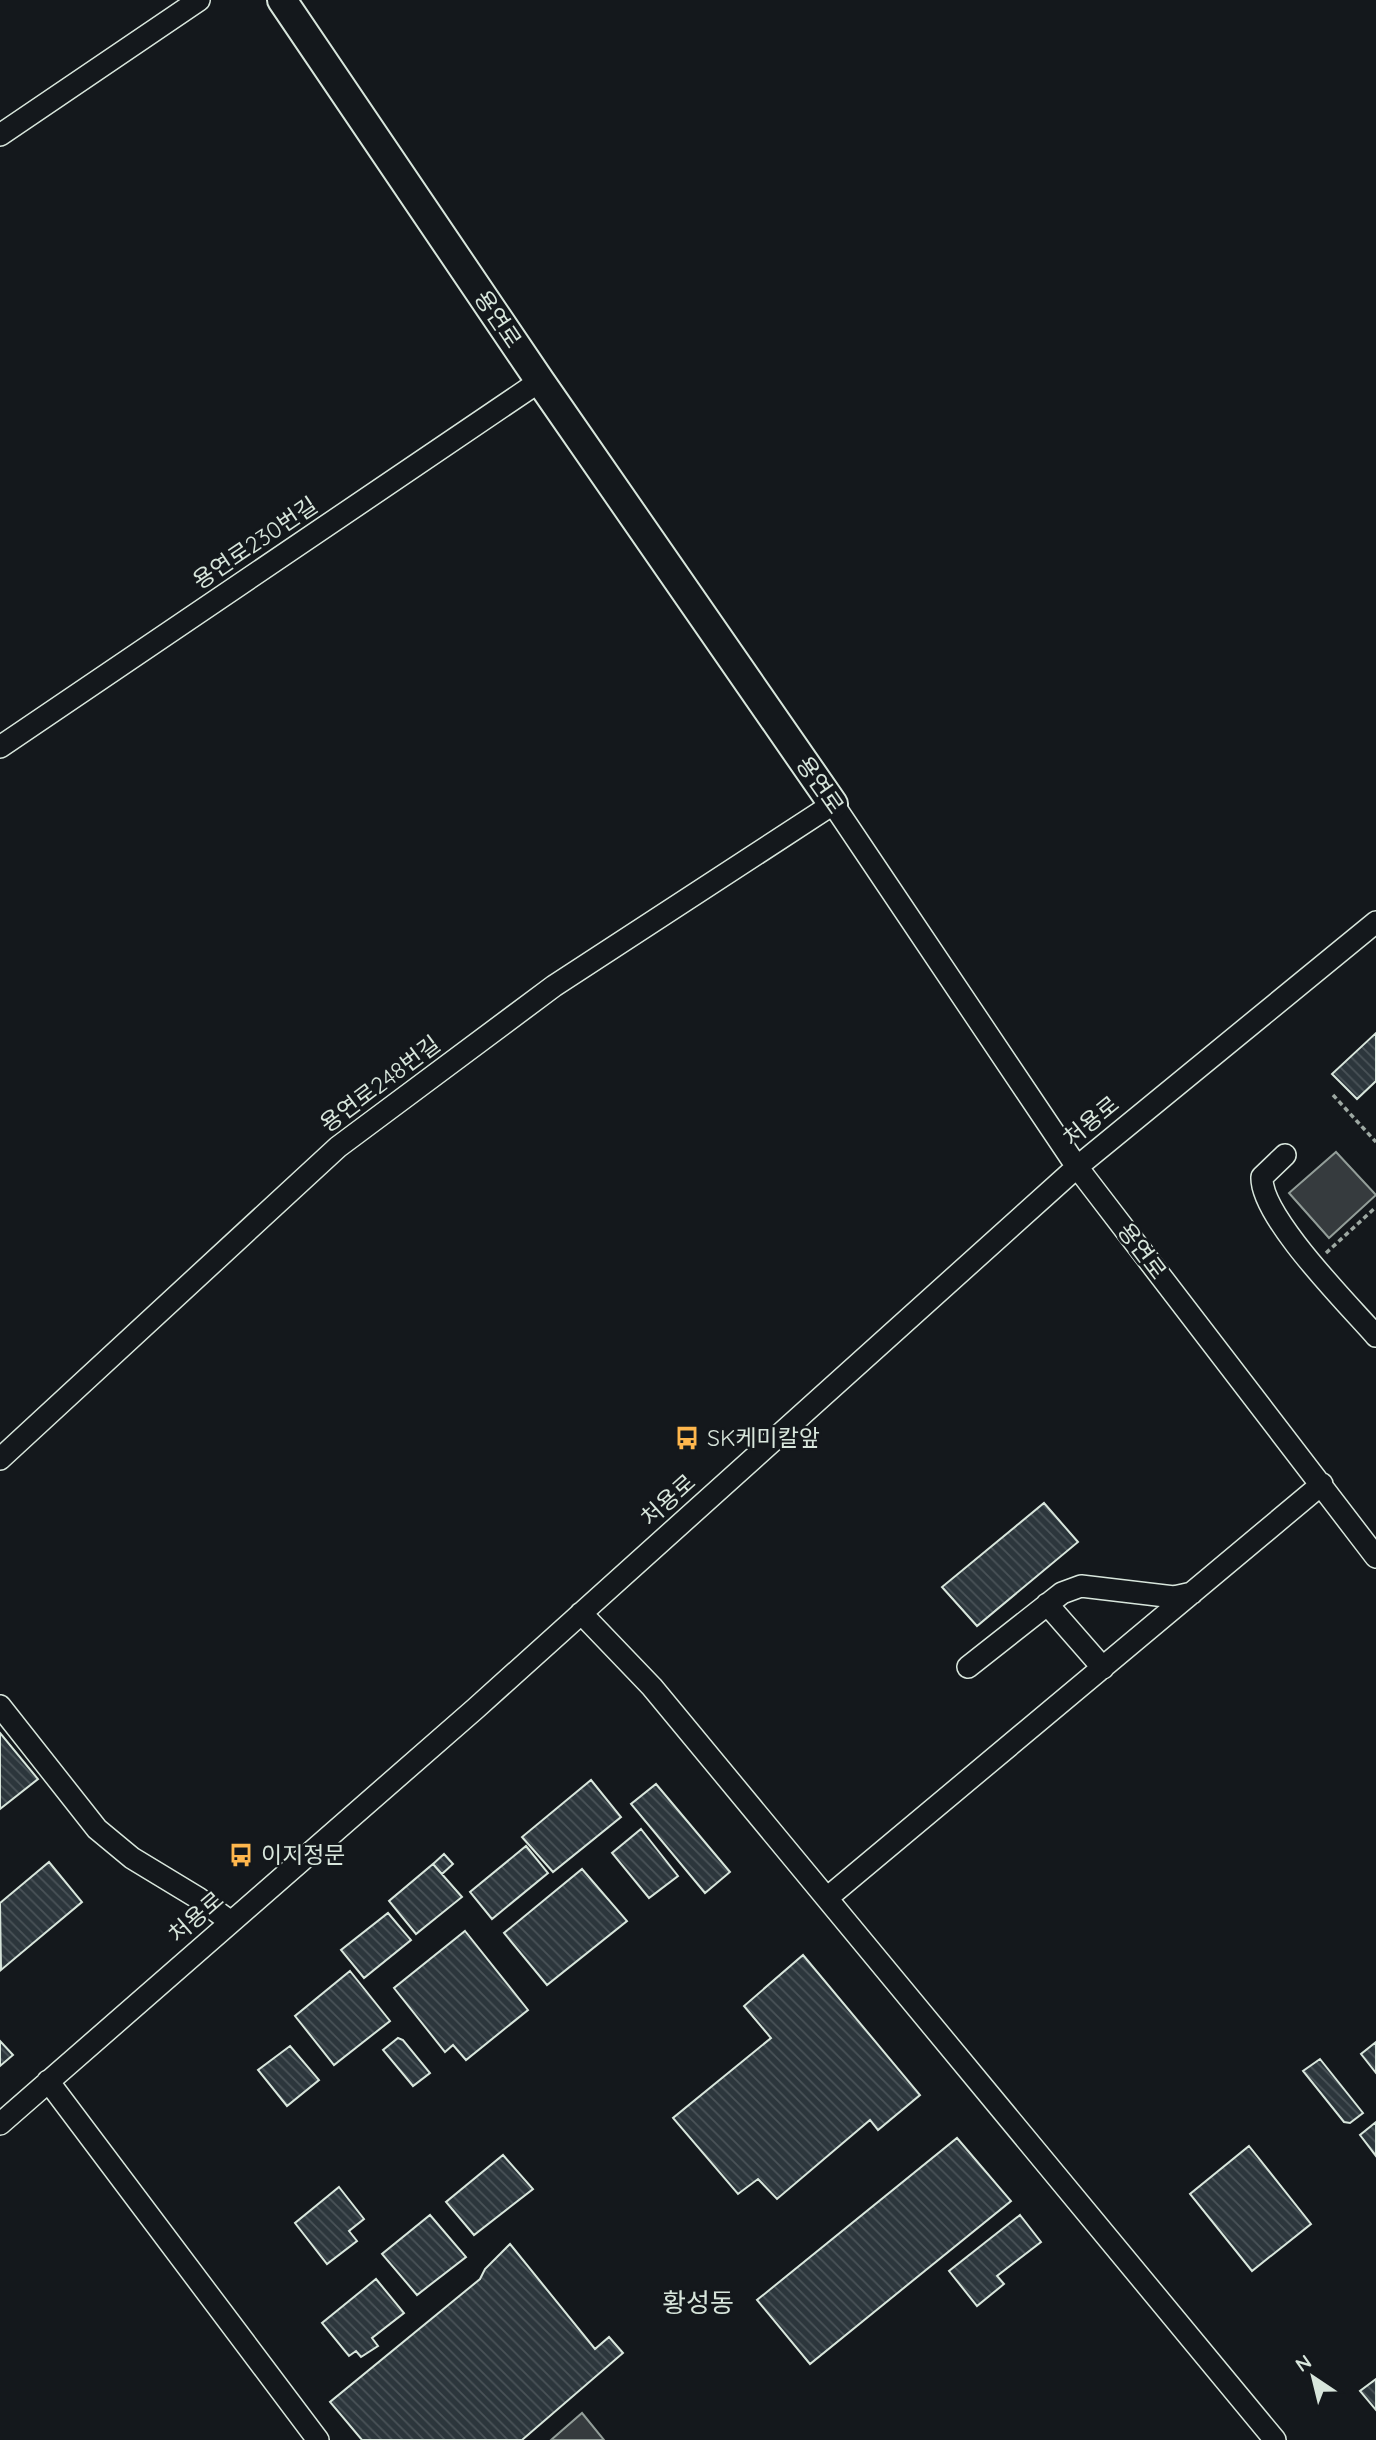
<svg xmlns="http://www.w3.org/2000/svg" width="1376" height="2440" viewBox="0 0 1376 2440" font-family="Quicksand,'Noto Sans KR',sans-serif">
<style>
.water{fill:#363b3e;stroke:#939e99;stroke-width:2}
.building{fill:url(#building-back-hatch);stroke:#d8e6dc;stroke-width:2}
.lines{fill:none;stroke-linecap:round;stroke-linejoin:round}
.minor-casing{stroke:#d8e6dc;stroke-width:24}
.major-casing{stroke:#d8e6dc;stroke-width:32}
.path{stroke:#9da8a2;stroke-width:3.5;stroke-dasharray:5 3.5;stroke-linecap:butt}
.minor{stroke:#14181c;stroke-width:21}
.major{stroke:#14181c;stroke-width:28}
.labels{text-anchor:middle;stroke-width:5;stroke-linejoin:round;paint-order:stroke}
.street-label{font-size:23px;fill:#d8e6dc;stroke:#14181c}
.poi-label{font-size:23px;fill:#d8e6dc;stroke:#14181c;text-anchor:start}
.quarter-label{font-size:26px;fill:#d8e6dc;stroke:#14181c}
</style>
<defs>
<pattern id="building-back-hatch" width="6" height="6" patternUnits="userSpaceOnUse" patternTransform="scale(1.75)"><rect width="6" height="6" fill="#2c363c"/><path d="M-1 5l2 2M0 0l6 6M5-1l2 2" fill="none" stroke="#4a5358"/></pattern>
</defs>
<rect width="100%" height="100%" fill="#14181c"/>
<path class="water" d="M1336,1152L1376,1195L1329,1238L1289,1193Z
M582,2413L604,2440H551Z"/>
<path class="building" d="M1376,1033V1081L1357,1099L1332,1074Z
M1044,1503L1078,1542L977,1626L942,1587Z
M0,1733L38,1779L0,1809Z
M591,1780L621,1817L553,1872L522,1837Z
M656,1784L730,1872L705,1893L631,1804Z
M641,1829L678,1876L649,1898L612,1853Z
M526,1846L548,1873L492,1919L470,1892Z
M444,1854L453,1864L442,1874L433,1864Z
M49,1862L82,1902L1,1970L0,1903Z
M433,1864L462,1897L416,1934L389,1901Z
M582,1869L627,1921L547,1985L504,1933Z
M388,1913L411,1940L364,1978L341,1950Z
M465,1931L528,2010L466,2060L453,2045L445,2052L394,1988Z
M803,1955L920,2095L878,2130L870,2120L777,2199L758,2179L738,2194L673,2118L771,2038L744,2006Z
M350,1971L390,2021L334,2065L295,2016Z
M398,2038L403,2040L430,2073L413,2086L383,2050Z
M0,2041L13,2055L0,2066Z
M1376,2042V2073L1361,2054Z
M290,2046L319,2080L287,2106L258,2070Z
M1320,2059L1363,2113L1350,2123L1344,2122L1303,2071Z
M1376,2122V2156L1360,2135Z
M957,2138L1011,2201L810,2364L757,2300Z
M1249,2146L1311,2224L1252,2271L1190,2194Z
M503,2155L533,2189L474,2235L446,2202Z
M339,2187L364,2219L349,2231L357,2241L327,2264L295,2223Z
M430,2215L466,2257L417,2295L382,2254Z
M1020,2215L1041,2242L997,2276L1004,2284L977,2306L949,2271Z
M510,2244L595,2349L609,2337L623,2353L522,2440H362L330,2402L480,2279L485,2269Z
M376,2279L404,2313L372,2338L378,2346L361,2357L356,2351L349,2356L322,2323Z
M1376,2379V2410L1360,2391Z"/>
<g class="lines">
<g class="minor-casing">
<path id="minor" d="M0,135L199,0
M0,747L540,381
M1285,1155L1262,1177C1260,1216 1348,1304 1376,1336
M0,1459L338,1147L554,986L833,804L1077,1167L1376,1557
M1047,1604L1103,1668
M581,1613L652,1687L1275,2440
M968,1667L1062,1593L1081,1586L1174,1597L1192,1593
M0,1706L97,1829L132,1858L198,1898L231,1922
M827,1898L1322,1484
M48,2081L318,2440
M0,2124L475,1709L1077,1167L1376,922"/>
</g>
<g class="major-casing">
<path id="major" d="M282,0L540,381L833,804"/>
</g>
<path class="path" d="M1333,1095L1376,1142
M1326,1253L1376,1207"/>
<use href="#minor" class="minor"/>
<use href="#major" class="major"/>
</g>
<defs>
<g id="bus-bare" transform="scale(1.89)"><path d="M-5-6H5V4H4V6H2V4H-2V6H-4V4H-5ZM-3.5-4V0h7V-4ZM-3.5 1.2v1.5H-2V1.2ZM2 1.2v1.5H3.5V1.2Z" fill="#ffb74d" stroke="#14181c" stroke-width="2.5" paint-order="stroke"/></g>
</defs>
<g fill-rule="evenodd">
<use href="#bus-bare" x="687" y="1438"/>
<use href="#bus-bare" x="241" y="1855"/>
</g>
<g class="labels">
<g class="street-label">
<text transform="translate(498 319) rotate(56)" y="8">용연로</text>
<text transform="translate(255 543) rotate(-34)" y="8">용연로230번길</text>
<text transform="translate(820 785) rotate(55)" y="8">용연로</text>
<text transform="translate(380 1084) rotate(-37)" y="8">용연로248번길</text>
<text transform="translate(1091 1121) rotate(-39)" y="8">처용로</text>
<text transform="translate(1142 1251) rotate(53)" y="8">용연로</text>
<text transform="translate(668 1500) rotate(-42)" y="8">처용로</text>
<text transform="translate(196 1917) rotate(-41)" y="8">처용로</text>
</g>
<g class="poi-label">
<text x="707" y="1446">SK케미칼앞</text>
<text x="261" y="1863">이지정문</text>
</g>
<g class="quarter-label">
<text x="698" y="2312">황성동</text>
</g>
</g>
<g transform="translate(1313 2377) rotate(325)" stroke="#14181c" stroke-width="5" paint-order="stroke">
<path d="M0-5L12 26L0 18L-12 26Z" fill="#d8e6dc"/>
<text y="-10" font-size="19" font-weight="bold" text-anchor="middle" fill="#d8e6dc">N</text>
</g>
</svg>
